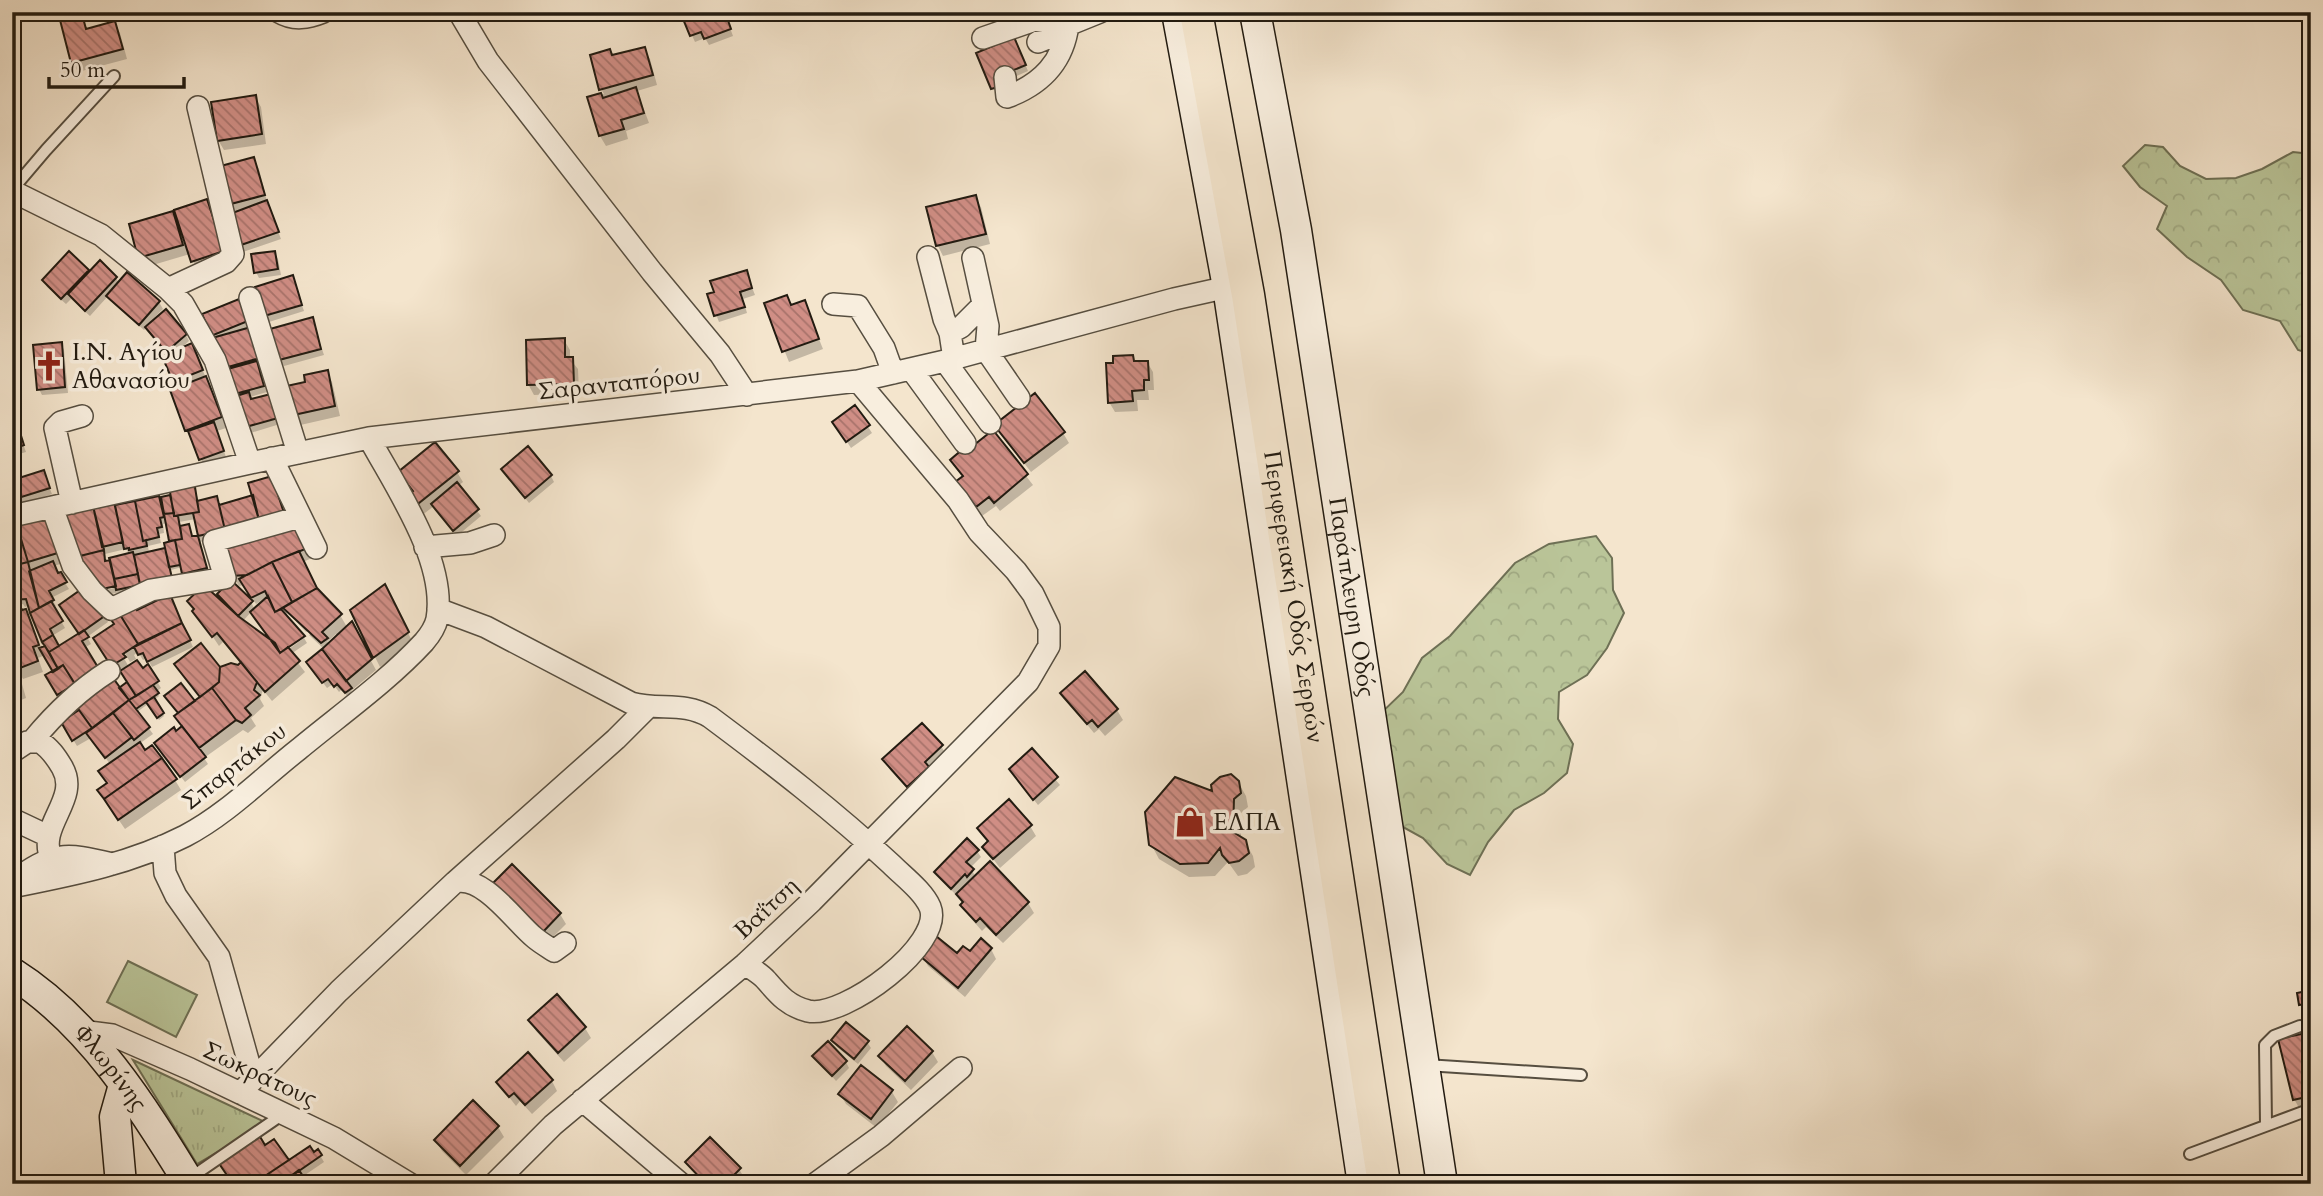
<svg xmlns="http://www.w3.org/2000/svg" width="2323" height="1196" viewBox="0 0 2323 1196" font-family="Cardo,serif">
<style>
.grass{fill:#bac599;stroke:#6e7055;stroke-width:2}
.forest{fill:url(#forest-crowns);stroke:#6e7055;stroke-width:2}
.park{fill:url(#park-tufts);stroke:#6e7055;stroke-width:2}
.shadow{fill:#0003;fill-rule:evenodd}
.building{fill:url(#building-back-hatch);stroke:#221b11;stroke-width:2}
.lines{fill:none;stroke-linecap:round;stroke-linejoin:round}
.lane-casing{stroke:#564e40;stroke-width:14}
.street-casing{stroke:#564e40;stroke-width:24}
.secondary-casing{stroke:#221b11;stroke-width:33}
.primary-casing{stroke:#221b11;stroke-width:35}
.lane{stroke:#f8eede;stroke-width:10}
.street{stroke:#f8eede;stroke-width:21}
.secondary{stroke:#f8eede;stroke-width:30}
.primary{stroke:#f4e5cd;stroke-width:32}
.labels{text-anchor:middle;stroke-width:7;stroke-linejoin:round;paint-order:stroke}
.poi-label{font-size:24px;fill:#221b11;stroke:#f8eede;text-anchor:start}
.street-label{font-size:24px;fill:#221b11;stroke:#f8eede}
</style>
<defs>
<pattern id="forest-crowns" width="20" height="18" patternUnits="userSpaceOnUse" patternTransform="scale(1.75)"><rect width="20" height="18" fill="#bac599"/><path d="M2 6a3 3 0 1 1 6 0M12 15a3 3 0 1 1 6 0" fill="none" stroke="#a0a983"/></pattern>
<pattern id="park-tufts" width="24" height="20" patternUnits="userSpaceOnUse" patternTransform="scale(1.75)"><rect width="24" height="20" fill="#bac599"/><path d="M3 7l-1-3M5 7V3M7 7l1-3M15 17l-1-3M17 17v-4M19 17l1-3" fill="none" stroke="#a0a983"/></pattern>
<pattern id="building-back-hatch" width="6" height="6" patternUnits="userSpaceOnUse" patternTransform="scale(1.75)"><rect width="6" height="6" fill="#d08e85"/><path d="M-1 5l2 2M0 0l6 6M5-1l2 2" fill="none" stroke="#a8736b"/></pattern>
</defs>
<rect width="100%" height="100%" fill="#f4e5cd"/>
<filter id="stains"><feTurbulence type="fractalNoise" baseFrequency=".00286" numOctaves="4"/><feColorMatrix values="0 0 0 0 .2 0 0 0 0 .09 0 0 0 0 .02 0 0 0 .5 -.17"/></filter>
<radialGradient id="worn" r=".72"><stop offset=".6" stop-color="#630" stop-opacity="0"/><stop offset="1" stop-color="#630" stop-opacity=".3"/></radialGradient>
<path class="grass" d="M128,961L197,995L176,1037L107,1002Z"/>
<path class="forest" d="M2145,145L2163,147L2180,166L2206,179L2236,178L2262,169L2293,152L2311,154V281L2309,283L2311,285V354L2298,350L2280,321L2243,310L2221,280L2187,257L2157,229L2167,206L2140,187L2123,166Z
M1596,536L1612,558L1613,590L1624,613L1607,648L1587,675L1559,692L1558,719L1573,744L1567,773L1544,793L1514,810L1488,842L1470,875L1447,864L1423,838L1394,822L1379,715L1403,692L1422,658L1450,636L1515,563L1549,544Z"/>
<path class="park" d="M133,1060L267,1123L197,1164Z"/>
<path class="shadow" d="M724,12L733,36L709,45L705,38L695,42L685,20Z
M81,16L88,30L115,23L120,33L127,59L78,72L72,62Z
M1017,45L1028,71L996,85L997,95L979,53Z
M644,49L650,59L657,85L637,91L649,123L626,131L628,139L606,146L600,136L589,98L604,94L601,89L613,57Z
M255,97L261,107L266,144L224,150L218,140Z
M254,159L259,169L268,205L281,239L243,252L229,205Z
M975,197L981,207L990,244L943,256L938,246L928,208Z
M206,201L212,211L228,261L198,271L190,254L146,267L140,257L172,213L179,225Z
M70,253L90,273L116,278L119,283L127,274L159,302L163,309L153,319L186,335L189,341L180,349L195,351L226,428L217,431L226,457L204,466L172,391L179,388L164,356L168,355L147,327L144,330L112,302L108,296L90,316L71,299L66,304L47,287L44,281Z
M275,253L278,259L281,275L259,278L256,272Z
M746,272L755,295L743,299L747,313L719,322L709,296Z
M292,277L304,311L269,322L266,316Z
M787,297L792,307L804,302L823,349L789,362L766,305Z
M242,307L262,364L258,366L267,392L250,397L252,401L270,396L280,424L247,434L213,335Z
M312,319L324,355L284,366L280,360Z
M564,340L570,350V359L578,369L579,393L534,395L528,384Z
M61,344L64,350L68,393L42,395L39,389Z
M1132,357L1136,363L1147,362L1153,372L1154,390H1148L1149,400H1137L1138,411L1115,412L1109,402L1115,364Z
M327,372L332,382L340,416L296,426L290,416L308,384Z
M855,407L872,433L851,448L838,428Z
M16,425L26,452L12,456V426Z
M992,432L1033,485L1000,511L996,506L982,516L963,493L964,478L952,460L973,448Z
M1063,433L1069,443L1031,472L1002,435Z
M12,458L19,480L43,472L52,494L12,508Z
M457,472L463,482L458,486L481,516L457,536L434,506L421,516L414,493L406,482Z
M507,475L551,476L554,482L529,503Z
M193,483L199,502L216,498L220,506L286,520L200,542L210,575L187,580L182,567L171,570L174,584L143,587L98,597L96,592L119,587L118,583H90L115,507L158,498L164,507L169,497L173,504ZM196,519L200,537L193,538L188,526L180,528L179,522ZM167,523L171,543L167,549L149,553L148,546L161,543L159,534L164,533L163,524ZM126,549L129,554L107,562L105,554Z
M48,511L66,562L54,566L69,589L51,598L56,606L53,607L65,628L52,636L59,648L81,635L65,612L105,616L108,622L87,637L91,644L84,648L101,676L62,700L48,676L55,672L45,655L38,658L43,672L23,679L17,669L22,612L25,611L31,621L41,650L47,647L30,605L25,607L23,604L12,607V521Z
M300,532L312,558L303,562L317,590L340,615L347,627L351,624L376,670L351,691L354,695L349,699L342,689L339,692L333,684L327,688L312,668L324,649L309,635L312,633L310,630L306,632L288,613L284,615L286,646L289,649L304,638L307,643L291,654L305,672L272,701L263,690L260,699L264,706L251,718L256,726L248,733L243,730L204,758L208,764L185,782L160,749L183,727L179,714L170,703H194L201,698L218,668L238,667L242,664L223,642L219,646L189,601L225,605L219,595L251,602L255,610L265,598L256,604L244,585L239,586L233,576ZM252,611L275,644L243,621ZM336,634L338,637L330,644L327,642Z
M390,596L413,643L380,667L352,611Z
M175,607L193,647L152,667L147,658L143,660L138,652L134,655L136,659L130,662L125,653L122,655L129,667L142,670L148,667L161,688L156,692L159,696L154,700L164,716L159,720L148,704L137,712L153,734L139,744L175,780L181,790L125,829L105,800L110,764L91,738L77,746L63,723L129,683L120,669L116,672L96,638L137,612Z
M1085,674L1117,710L1123,720L1105,736L1099,729L1094,733L1062,694Z
M22,684L26,698L21,700L17,686Z
M941,746L947,756L914,796L890,770L884,760Z
M1032,751L1060,785L1038,805L1015,776Z
M1238,782L1246,796L1248,807L1241,813V839L1245,842L1253,856L1255,867L1247,874L1238,876L1228,862L1215,876L1189,877L1159,859L1151,844L1215,794Z
M1030,826L1036,836L1000,868L984,847L989,843L979,829Z
M977,851L981,857L970,868L976,877L990,864L1028,903L1034,913L1003,943L986,927L982,931L968,915L957,892L955,894L940,878L936,872Z
M512,866L560,914L566,924L547,943Z
M991,949L996,959L965,997L928,966L922,956H957Z
M2311,992V1010L2305,1011L2299,994Z
M530,1021L585,1028L591,1038L564,1062L536,1031Z
M907,1028L932,1052L938,1062L911,1090L886,1066L880,1056Z
M2311,1034V1111L2302,1113L2294,1099Z
M833,1041L867,1042L871,1048L858,1064L837,1047Z
M815,1056L846,1062L849,1068L836,1081Z
M861,1067L892,1092L898,1102L877,1128L846,1104L840,1094Z
M552,1081L557,1091L532,1114L520,1101L516,1106L498,1083Z
M473,1103L498,1127L504,1137L466,1175L442,1151L436,1141Z
M265,1147L288,1163L318,1152L324,1162L302,1177Z
M687,1162L739,1169L745,1179L741,1184H704Z
M577,1178L582,1184H570Z"/>
<path class="building" d="M689,12H725L731,29L704,39L701,32L690,36L683,19L690,17Z
M82,14L86,29L115,21L123,49L71,63L60,20Z
M1014,37L1026,65L994,78L998,87L991,89L976,53Z
M645,47L653,75L599,90L590,55L610,49L612,55Z
M636,87L644,113L621,120L624,129L599,136L587,97L601,93L603,98Z
M256,95L262,134L217,141L211,102Z
M254,157L265,195L227,205L217,167Z
M976,195L986,234L936,246L926,207Z
M207,199L224,251L191,262L174,210Z
M267,200L279,232L238,246L227,215Z
M173,211L183,245L138,258L129,224Z
M69,251L89,270L61,299L42,280Z
M275,251L278,269L254,273L251,254Z
M100,260L117,277L85,311L68,294Z
M747,270L752,288L740,292L745,307L714,316L707,294L714,292L710,281Z
M127,272L160,301L139,325L106,296Z
M293,275L302,305L264,316L255,287Z
M787,295L791,305L805,300L819,339L782,352L764,303Z
M239,299L248,321L211,336L202,314Z
M166,309L187,334L166,352L145,327Z
M313,317L321,349L279,360L270,329Z
M251,327L260,358L221,369L212,338Z
M565,338V357H573L574,384L527,385L526,340Z
M62,342L65,387L37,390L33,345Z
M192,343L203,370L173,382L162,356Z
M1133,355L1134,361H1148L1149,380H1144V390L1132,391L1133,401L1108,403L1106,363H1113V356Z
M257,361L264,386L231,395L224,370Z
M328,370L335,406L289,416L282,387L305,382L304,375Z
M206,376L222,417L185,431L170,390Z
M249,392L251,399L271,394L278,418L242,428L233,397Z
M1035,393L1065,432L1024,463L994,425Z
M855,405L870,425L846,442L832,422Z
M214,422L224,451L199,460L188,431Z
M17,423L24,445L12,449V424Z
M993,430L1028,474L994,503L989,497L976,507L955,482L963,476L950,460L971,442L974,445Z
M435,442L459,471L414,507L406,497L413,491L398,472Z
M528,446L552,475L525,498L501,469Z
M12,458L19,478L44,470L50,488L12,500Z
M272,476L284,513L259,520L248,483Z
M194,481L199,512L174,516L169,486Z
M457,482L479,509L453,531L431,504Z
M170,495L174,513L164,514L161,497Z
M253,495L259,520L225,530L219,505Z
M159,496L164,517L160,518L162,527L157,528L159,537L143,541L135,501Z
M217,496L225,530L198,536L193,513L199,512L197,501Z
M135,501L143,541L146,540L147,546L129,550V548L124,549L115,505Z
M114,502L123,542L102,547L93,506Z
M93,506L104,550L76,557L65,513Z
M49,509L61,552L28,562L15,519Z
M174,513V516H178L182,539L169,541L164,514Z
M15,519L28,562L12,566V520Z
M295,520L308,548L272,562L247,575L231,576L221,546Z
M189,524L192,536H198L207,568L182,574L175,540L182,539L180,526Z
M175,540L180,565L169,567L164,543Z
M165,548L172,578L140,585L134,555Z
M104,550L105,561L110,560L116,586L93,591L76,557Z
M299,551L317,588L292,602L272,562Z
M133,552L138,574L114,579L109,558Z
M53,561L58,573L61,572L67,582L49,591L54,600L39,608L29,571Z
M28,562L39,608L30,613L26,599L12,600V566Z
M272,562L292,602L275,612L265,591L251,598L239,579Z
M138,574L140,585L116,590L114,579Z
M231,580L253,601L238,616L217,594Z
M385,584L409,632L373,658L350,610Z
M204,585L238,616L275,643L280,653L288,647L300,661L265,692L217,633L212,637L192,611L194,609L187,601Z
M86,586L106,615L79,634L59,605Z
M317,588L342,614L322,632L328,638L321,643L283,608Z
M170,594L182,623L138,644L119,613L134,602L137,610Z
M268,596L275,612L281,609L305,636L280,653L250,612Z
M51,601L63,621L50,629L53,635L42,642L30,613Z
M20,606L22,610L26,609L39,645L33,647L38,661L15,670L12,661V609Z
M119,613L138,644L123,654L126,657L111,666L93,638L114,624L110,618Z
M352,621L372,659L346,681L322,649Z
M182,623L191,640L147,662L143,653L138,655L134,647Z
M84,630L89,637L82,641L99,669L75,684L63,665L58,669L49,652Z
M53,635L59,646L49,652L42,642Z
M201,643L220,667L219,682L200,697L174,664Z
M45,646L58,669L53,672L39,648Z
M322,649L352,688L345,693L337,684L334,687L328,679L322,683L306,662Z
M137,660L143,668L148,664L159,681L136,696L120,671Z
M241,662L257,682L254,690L260,695L245,708L251,715L242,723L236,720L212,688L219,682L220,667L231,663L238,665Z
M63,665L75,684L57,695L45,675Z
M1085,671L1118,709L1098,727L1092,720L1087,724L1060,693Z
M111,675L129,700L92,728L74,703Z
M127,682L136,696L129,700L119,688Z
M181,683L195,701L178,713L164,696Z
M153,685L159,693L136,709L129,700Z
M212,688L236,720L199,748L174,716Z
M154,697L164,713L157,718L146,702Z
M129,700L150,727L134,740L113,713Z
M79,710L92,728L72,741L61,722Z
M113,713L132,737L105,758L86,733Z
M922,723L943,745L925,762L929,767L907,787L882,759Z
M182,726L206,757L180,777L154,743L174,727L176,731Z
M140,742L145,750L152,745L162,758L104,799L97,790L107,783L98,771Z
M1032,748L1058,777L1033,800L1009,769Z
M162,758L177,779L118,820L104,799Z
M1231,774L1239,781L1241,793L1234,799L1233,832L1246,840L1249,853L1239,861L1229,863L1222,855L1220,848L1208,863L1180,864L1149,845L1145,812L1175,777L1212,791L1211,785L1220,777Z
M1009,799L1032,825L993,859L982,847L988,841L977,828Z
M967,838L979,850L966,862L974,869L967,877L965,874L951,889L934,872Z
M990,861L1029,902L996,935L980,918L976,922L960,905L963,902L956,894Z
M512,864L561,913L541,934L491,885Z
M936,936L957,953L963,946L970,951L981,938L992,948L958,988L920,956Z
M2311,990V1003L2299,1005L2297,993Z
M557,994L586,1027L558,1053L528,1020Z
M846,1022L869,1041L854,1059L831,1040Z
M907,1026L933,1051L905,1081L878,1056Z
M2311,1032V1096L2293,1100L2278,1039Z
M828,1041L847,1061L832,1076L812,1056Z
M528,1052L553,1080L525,1105L514,1093L509,1097L496,1082Z
M861,1065L893,1090L871,1119L838,1094Z
M473,1100L499,1126L460,1166L434,1140Z
M259,1135L265,1145L274,1139L289,1160L262,1178L266,1184H233L218,1162Z
M710,1137L741,1168L725,1184H706L685,1162Z
M310,1146L314,1152L318,1149L322,1155L280,1184H266L262,1178Z
M299,1170L308,1184H280Z"/>
<g class="lines">
<g class="lane-casing">
<path id="lane" d="M12,190L46,150L114,76
M1426,1065L1581,1075
M2266,1125L2265,1045L2274,1036L2300,1026
M2190,1154L2311,1109
M190,1178L283,1114"/>
</g>
<g class="street-casing">
<path id="street" d="M279,12C294,21 308,18 323,12
M459,12L488,61L652,272L720,354L747,395
M1021,12L1027,19L1068,25L1100,12
M983,38L1035,20
M1038,42L1067,30
M1005,77L1007,97C1042,84 1063,62 1068,25
M12,191L101,235L168,289L183,304L215,360L250,463
M928,257L944,319L950,333L954,359
M973,258L988,326L986,350L1019,398
M168,289L226,262L233,254L198,107
M250,298L298,453
M833,304L858,306L884,348L893,373
M950,333L961,327L983,305
M945,361L990,423
M911,369L965,443
M272,458L316,548
M72,503L55,428L61,422L82,416
M52,507L73,566L92,591L111,609L151,590L225,578L214,541L300,517
M12,516L250,463L369,438L858,381L945,361L1174,299L1228,287
M425,547L470,543L494,535
M438,609L486,627L631,703C660,711 683,701 710,717C773,764 834,811 891,864C904,877 923,891 930,907C945,944 844,1019 808,1011C788,1006 779,995 766,980C761,974 752,969 745,964
M33,740C56,712 79,690 109,671
M12,752L27,742H40C50,748 56,757 62,767C81,799 37,825 51,858
M12,819L48,836
M163,846L165,873L176,896L219,957L253,1078
M12,882C53,852 64,852 112,864
M455,882L616,739L648,707
M12,887C72,875 130,864 185,836C227,814 262,778 299,749C340,715 388,681 424,642C430,635 435,628 437,619C447,561 396,488 369,438
M81,1031L112,1035L190,1069L334,1138L410,1184
M240,1093L339,991L455,882C484,875 515,922 535,938C541,943 548,947 554,951L565,943
M582,1100L681,1184
M494,1184L553,1125L745,964L812,901L1028,682L1049,646V627L1033,594L1016,571L979,532L958,500L858,381
M815,1184L881,1136L961,1068"/>
</g>
<g class="secondary-casing">
<g id="secondary">
<path d="M1177,12L1228,287L1363,1184"/>
<path id="s1" d="M1255,12L1296,230L1442,1184"/>
<path id="s2" d="M12,973C90,1022 143,1107 190,1184"/>
<path d="M121,1184L115,1117L124,1085"/>
</g>
</g>
<g class="primary-casing">
<g id="primary">
<path id="s3" d="M1196,12L1248,295L1384,1184"/>
</g>
</g>
<use href="#lane" class="lane"/>
<use href="#street" class="street"/>
<use href="#secondary" class="secondary"/>
<use href="#primary" class="primary"/>
</g>
<defs>
<g id="church-bare" transform="scale(2.415)"><path d="M-1.2-6h2.4v3.5h3.3v2.4h-3.3V6h-2.4V-.1h-3.3v-2.4h3.3Z" fill="#8f2418" stroke="#f8eede" stroke-width="2.5" paint-order="stroke"/></g>
<g id="shop-bare" transform="scale(2.415)"><path d="M-5-2.5h2.3a2.7 3.5 0 0 1 5.4 0H5L5.5 6h-11ZM-1.5-2.5h3a1.5 2.3 0 0 0-3 0Z" fill="#8f2418" stroke="#f8eede" stroke-width="2.5" paint-order="stroke"/></g>
</defs>
<g fill-rule="evenodd">
<use href="#church-bare" x="49" y="366"/>
<use href="#shop-bare" x="1190" y="822"/>
</g>
<g class="labels">
<g class="poi-label">
<text x="72" y="360">Ι.Ν. Αγίου<tspan x="72" dy="28">Αθανασίου</tspan></text>
<text x="1213" y="830">ΕΛΠΑ</text>
</g>
<g class="street-label">
<text transform="translate(619 383) rotate(-6)" y="8">Σαρανταπόρου</text>
<text dy="8" stroke="none"><textPath href="#s3" startOffset="593">Περιφερειακή Οδός Σερρών</textPath></text>
<text dy="8" stroke="none"><textPath href="#s1" startOffset="593">Παράπλευρη Οδός</textPath></text>
<text transform="translate(234 766) rotate(-38)" y="8">Σπαρτάκου</text>
<text transform="translate(766 908) rotate(-43)" y="8">Βαΐτση</text>
<text dy="8" stroke="none"><textPath href="#s2" startOffset="138">Φλωρίνης</textPath></text>
<text transform="translate(260 1074) rotate(25)" y="8">Σωκράτους</text>
</g>
</g>
<rect width="2323" height="1196" fill="none" stroke="#f4e5cd" stroke-width="42"/>
<rect x="14" y="14" width="2295" height="1168" fill="none" stroke="#221b11" stroke-width="3.5"/>
<rect x="21" y="21" width="2281" height="1154" fill="none" stroke="#221b11" stroke-width="2"/>
<path d="M49 77v10h135v-10" fill="none" stroke="#221b11" stroke-width="3.5"/>
<text x="60" y="77" font-size="21" fill="#221b11" stroke="#f8eede" stroke-width="5" paint-order="stroke">50 m</text>
<rect width="100%" height="100%" filter="url(#stains)"/>
<rect width="100%" height="100%" fill="url(#worn)"/>
</svg>
